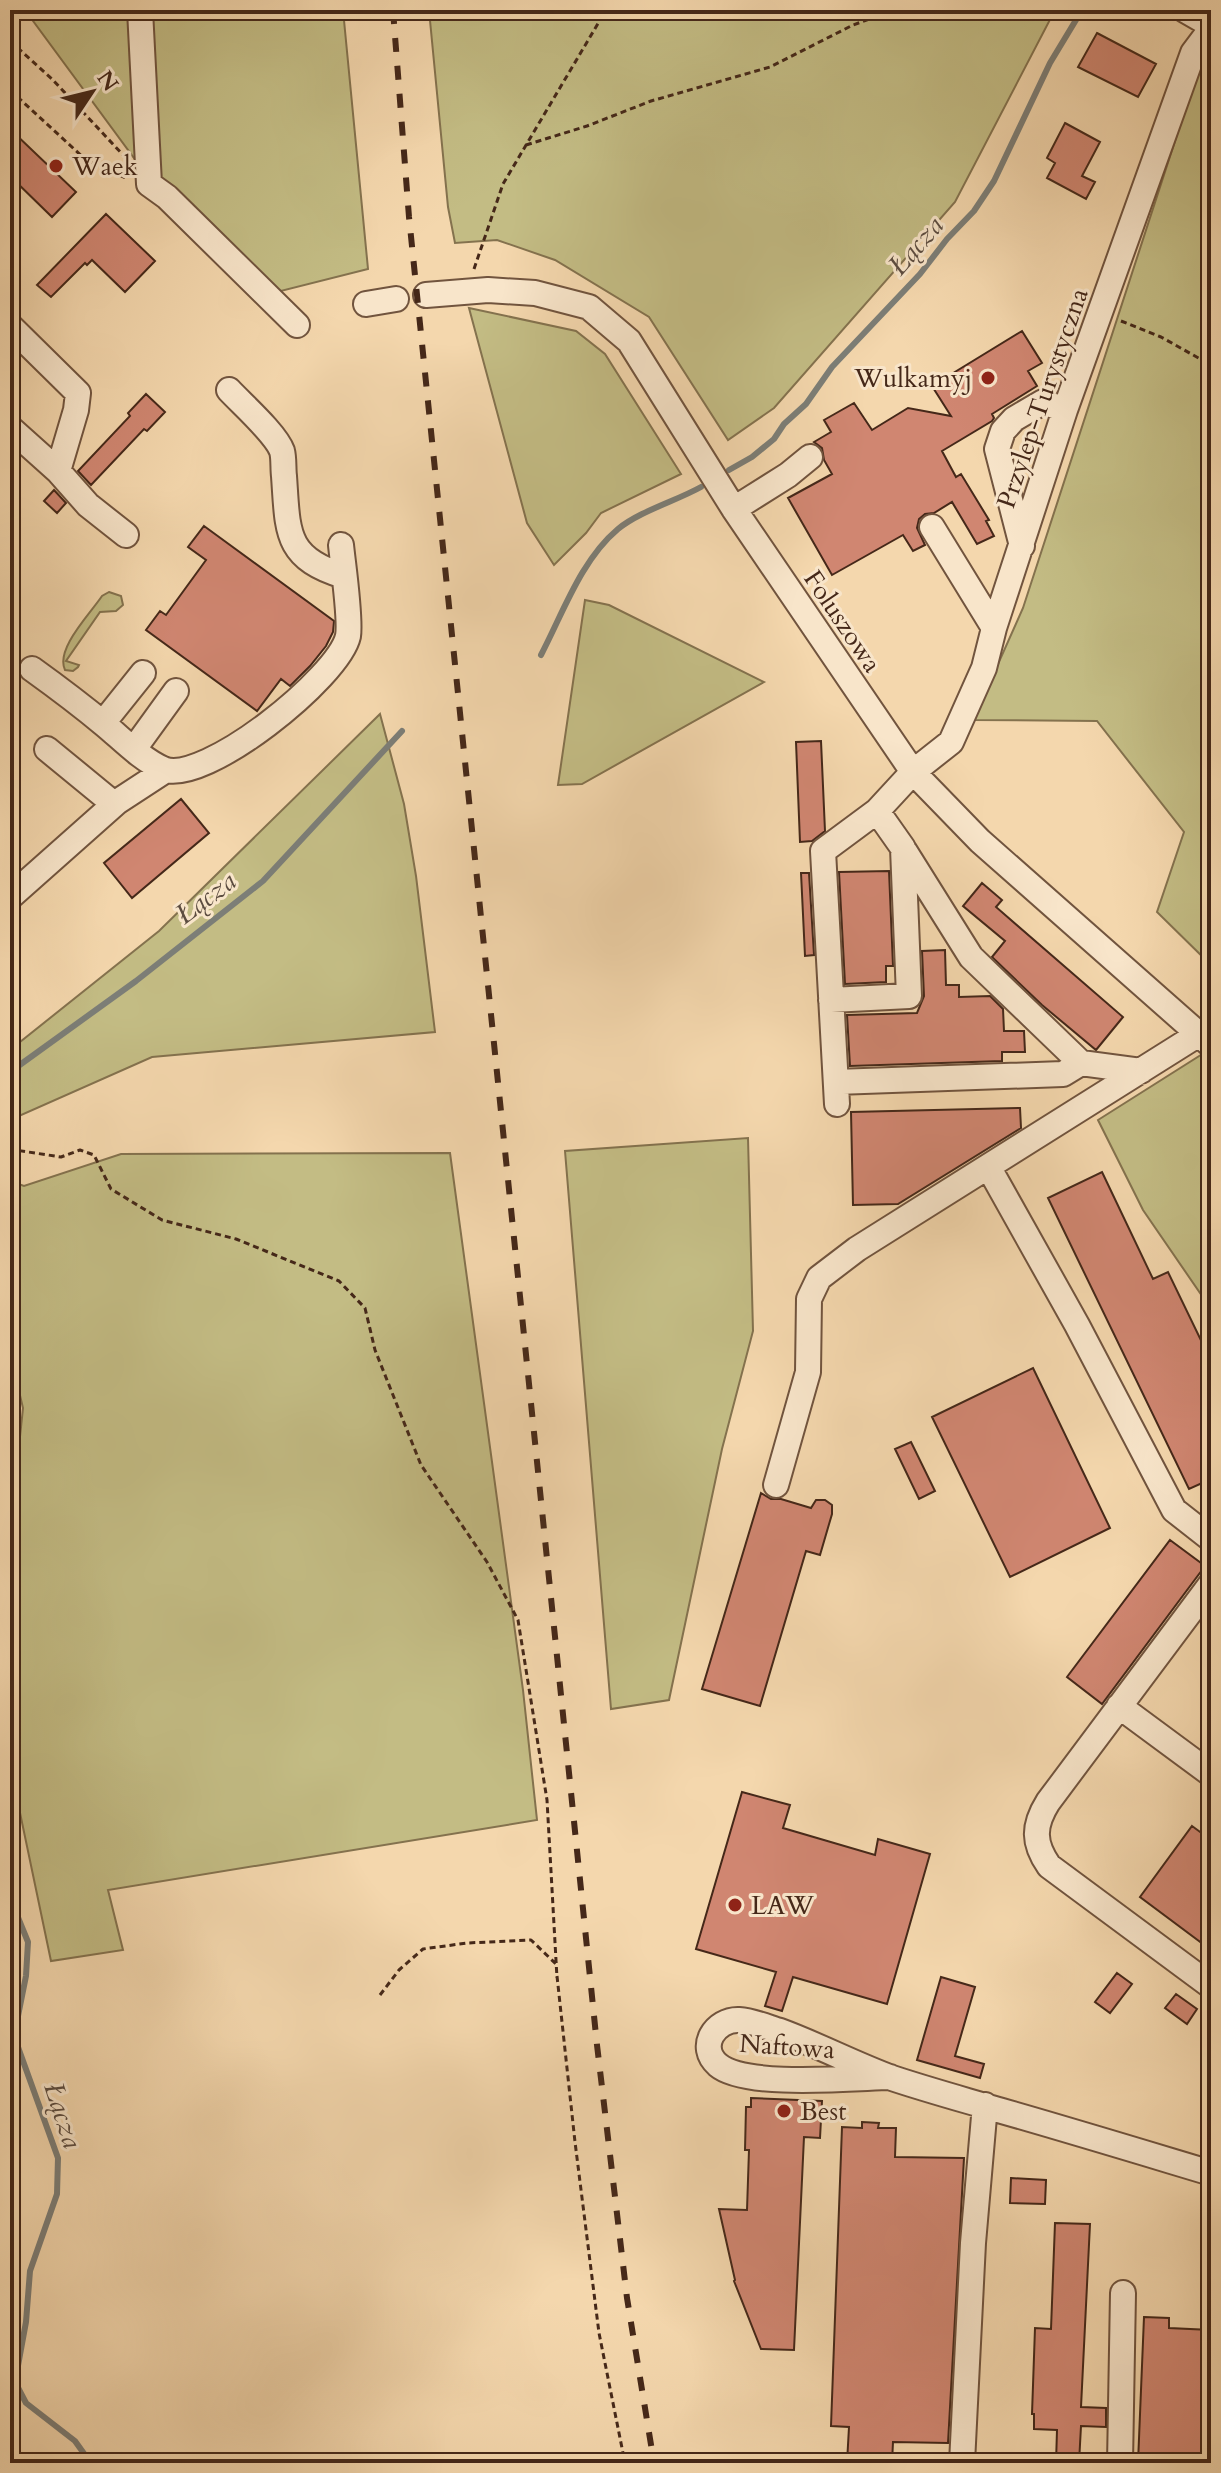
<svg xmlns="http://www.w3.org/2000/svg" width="1221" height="2473" viewBox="0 0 1221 2473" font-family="Cardo,serif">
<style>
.green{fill:#c3bc84;stroke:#84724e;stroke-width:2}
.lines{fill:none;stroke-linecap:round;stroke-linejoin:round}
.stream{stroke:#7c7e77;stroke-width:6}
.building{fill:#d08671;stroke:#452819;stroke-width:2}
.minor-casing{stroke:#71543e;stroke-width:28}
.path{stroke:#452819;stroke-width:3;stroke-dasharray:6 4;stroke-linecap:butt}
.minor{stroke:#f8e5ca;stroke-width:24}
.rail{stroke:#452819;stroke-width:6;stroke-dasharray:14 14;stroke-linecap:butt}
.poi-dot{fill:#8f2418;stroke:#f8e5ca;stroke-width:3}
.labels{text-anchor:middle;stroke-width:6;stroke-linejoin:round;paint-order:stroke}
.poi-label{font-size:26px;fill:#452819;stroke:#f8e5ca;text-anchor:start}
.street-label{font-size:26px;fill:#452819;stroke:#f8e5ca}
.water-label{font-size:28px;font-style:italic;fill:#5c4c40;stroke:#f8e5ca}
</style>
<rect width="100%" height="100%" fill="#f4d7ad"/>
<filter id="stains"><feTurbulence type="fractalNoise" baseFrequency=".0025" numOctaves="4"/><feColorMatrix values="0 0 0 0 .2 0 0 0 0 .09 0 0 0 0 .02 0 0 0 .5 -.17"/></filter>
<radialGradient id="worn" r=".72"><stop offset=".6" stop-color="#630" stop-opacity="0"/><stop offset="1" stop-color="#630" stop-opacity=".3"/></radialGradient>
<path class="green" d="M25,10H140L145,173Z
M151,10H343L368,269L269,294L158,185Z
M429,10H1055L955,202L774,408L728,440L649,317L555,260L497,240L455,243L448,207Z
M1211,45V965L1157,912L1184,832L1097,721L973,720L1023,608L1203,55Z
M469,308L576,331L605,354L681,474L601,513L586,533L554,565L527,523Z
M109,592L121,596L123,605L116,611L100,612L66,661L79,665L78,667L73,671L65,670C55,649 90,614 102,596Z
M585,600L609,605L764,682L582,784L558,785Z
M380,714L404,804L416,876L435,1032L152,1057L10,1120V1050L159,931Z
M1204,1053L1211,1060V1309L1143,1210L1098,1120Z
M748,1138L753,1331L722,1449L669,1700L611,1709L565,1151Z
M450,1153L523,1690L537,1820L108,1890L123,1950L51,1961L10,1765V1728L16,1656L10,1631V1532L23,1408L10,1353V1181L24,1186L121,1154Z"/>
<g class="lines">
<path class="stream" d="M729,470L752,457L774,439L784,424L806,404L832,367L920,274L947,239L974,211L994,181L1050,63L1082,10
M541,655C563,613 581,560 618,529C640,511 676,501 701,487
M10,1072L136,981L263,881L402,731
M10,1898L28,1942L26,1976L14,2036L58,2158L57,2194L30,2271L26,2322L15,2382L26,2403L75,2441L85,2455L84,2463"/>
</g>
<path class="building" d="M1097,33L1156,64L1138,97L1078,67Z
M1065,123L1100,142L1082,176L1095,182L1086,199L1047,178L1055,163L1047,158Z
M10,129L76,192L52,217L10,176Z
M106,214L155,261L125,292L92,260L87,265L85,263L51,297L37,285Z
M1022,331L1042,363L1028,371L1037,386L992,414L994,418L992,421L942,451L956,477L961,474L989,520L986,521L994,536L977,544L952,502L934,513L925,514L919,519L917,528L925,545L913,551L903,535L832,575L788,498L832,474L824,460L822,448L814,442L831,432L824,420L854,403L872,430L908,408L951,416L932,386Z
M146,394L165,412L147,431L144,429L91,485L78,471L130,416L128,413Z
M54,490L66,503L57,513L44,501Z
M204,526L334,621L333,632L326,646L310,666L290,686L281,679L257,711L146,630L160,611L166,615L206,560L188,547Z
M821,741L825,831L812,841L800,842L796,742Z
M181,799L209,833L132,898L104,863Z
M889,871L893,966H886V982L845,984L839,872Z
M801,873H809L814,955L805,956Z
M982,883L1002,900L996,907L1123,1017L1096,1050L1042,1005L992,957L1005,941L963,906Z
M945,950L946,985H959V997L990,996L1003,1009L1004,1031H1024L1025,1052H1002V1061L850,1066L847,1015L917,1013L924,996L922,951Z
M1020,1108L1021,1128L898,1204L853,1205L851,1112Z
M1102,1172L1153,1279L1168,1272L1211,1361V1479L1189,1489L1048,1198Z
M1033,1368L1110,1528L1010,1577L932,1417Z
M911,1442L935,1491L919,1499L895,1449Z
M761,1493L771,1499H781L811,1508L816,1500H825L832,1505V1514L820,1555L806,1551L760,1706L702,1689Z
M1170,1540L1205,1566L1102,1704L1067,1677Z
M742,1792L790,1805L783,1828L875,1855L878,1839L930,1854L887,2004L793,1977L782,2011L765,2006L776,1972L696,1949Z
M1192,1826L1211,1840V1950L1140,1897Z
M1117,1973L1132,1984L1110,2013L1095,2002Z
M941,1977L975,1987L955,2056L984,2064L980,2078L917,2060Z
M1176,1994L1197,2009L1187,2024L1165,2008Z
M751,2098L822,2101L820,2138L804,2137L794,2350L761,2349L734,2281L735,2280L719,2209L747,2210L749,2150H745L746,2107H751Z
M862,2122L879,2123L878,2128H896L895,2157L964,2158L948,2443L893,2442L892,2463H847L849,2427L831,2426L842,2127L862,2128Z
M1011,2178L1046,2180L1045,2204L1010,2203Z
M1055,2223L1090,2224L1081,2407L1106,2408V2427L1081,2426L1079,2463H1056L1057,2430L1034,2429V2414H1032L1035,2328L1051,2329Z
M1144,2317L1169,2318V2328L1211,2330V2463H1138Z"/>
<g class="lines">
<g class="minor-casing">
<path id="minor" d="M140,10L149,184L167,197L297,325
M1185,10L1211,25
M426,295L488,290L535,293L589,307L629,341L734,509L913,772L980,841L1211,1045
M366,304L396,299
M10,326L78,393L76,410L58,471L88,505L126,535
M229,390C242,404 276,434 282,451C284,458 283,469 284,476C288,531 284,558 344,576
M10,428L58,471
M734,509L788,475L810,457
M932,527L994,628
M1022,546L997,449L1003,431L1014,419L1043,402L1065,410
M32,669C57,687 81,705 105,725C123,740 141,759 163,769C204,786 339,677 348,636C351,619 343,565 341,545
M103,723L143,673
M47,749L114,804
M134,749L176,691
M877,811L913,772L951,742L984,668L994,628L1065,410L1193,53L1211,29
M904,850L971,957L1081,1063L1141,1071
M10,897L117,802L166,770
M831,1000L909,996L903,848L877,811L823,851L837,1104
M836,1082L1063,1074L1081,1063
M989,1168L1077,1325L1174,1510L1211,1539
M776,1485L808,1372L809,1299L819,1278L857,1249L1199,1034
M1211,1584L1048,1802C1033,1826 1033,1843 1049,1866L1211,1986
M1119,1706L1211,1774
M890,2077C852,2078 745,2088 718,2065C697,2047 715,2019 739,2020C753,2021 767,2027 780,2031C818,2045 854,2064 892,2078C928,2090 965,2100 1002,2111C1072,2131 1141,2152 1211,2173
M962,2463L973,2243L985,2105
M1120,2463L1123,2293"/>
</g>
<path class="path" d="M10,41L52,79L125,157
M10,90L86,160L126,178
M526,145L587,126L651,101L770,67L853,25L894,10
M474,269L503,184L606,10
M1121,321L1161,337L1211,365
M10,1153L15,1150L61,1157L80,1150L94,1155L111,1189L162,1220L236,1239L339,1281L365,1308L375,1350L421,1465L487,1562L518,1620L547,1800L557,1978
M557,1976L575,2142L599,2333L625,2463
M380,1995L399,1970L423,1949L467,1943L531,1940L556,1964"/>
<use href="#minor" class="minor"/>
<path class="rail" d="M393,10L409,217L597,2045L627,2298L654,2463"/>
</g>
<g class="poi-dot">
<circle cx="56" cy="166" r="8"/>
<circle cx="988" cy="378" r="8"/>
<circle cx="735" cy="1905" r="8"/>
<circle cx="784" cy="2111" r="8"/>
</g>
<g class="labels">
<g class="poi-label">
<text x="72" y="175">Waek</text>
<text x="972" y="387" text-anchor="end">Wulkamyj</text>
<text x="751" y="1914">LAW</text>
<text x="800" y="2120">Best</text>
</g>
<g class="street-label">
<text transform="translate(1042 398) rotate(-71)" y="9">Przylep-Turystyczna</text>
<text transform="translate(843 621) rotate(56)" y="9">Foluszowa</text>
<text transform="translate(787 2046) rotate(4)" y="9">Naftowa</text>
</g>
<g class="water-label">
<text transform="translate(915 245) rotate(-49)" y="10">Łącza</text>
<text transform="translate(205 897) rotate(-37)" y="10">Łącza</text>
<text transform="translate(64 2115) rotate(72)" y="10">Łącza</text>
</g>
</g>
<rect width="1221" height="2473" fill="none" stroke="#f4d7ad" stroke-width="40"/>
<rect x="12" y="12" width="1197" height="2449" fill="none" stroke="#452819" stroke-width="4"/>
<rect x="20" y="20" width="1181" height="2433" fill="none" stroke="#452819" stroke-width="2"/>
<g transform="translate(92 92) rotate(55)" stroke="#f8e5ca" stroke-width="6" paint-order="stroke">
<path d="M0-6L14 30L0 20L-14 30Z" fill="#452819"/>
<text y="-12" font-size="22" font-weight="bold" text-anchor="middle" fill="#452819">N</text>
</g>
<rect width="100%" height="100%" filter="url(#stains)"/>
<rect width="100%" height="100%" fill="url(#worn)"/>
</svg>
